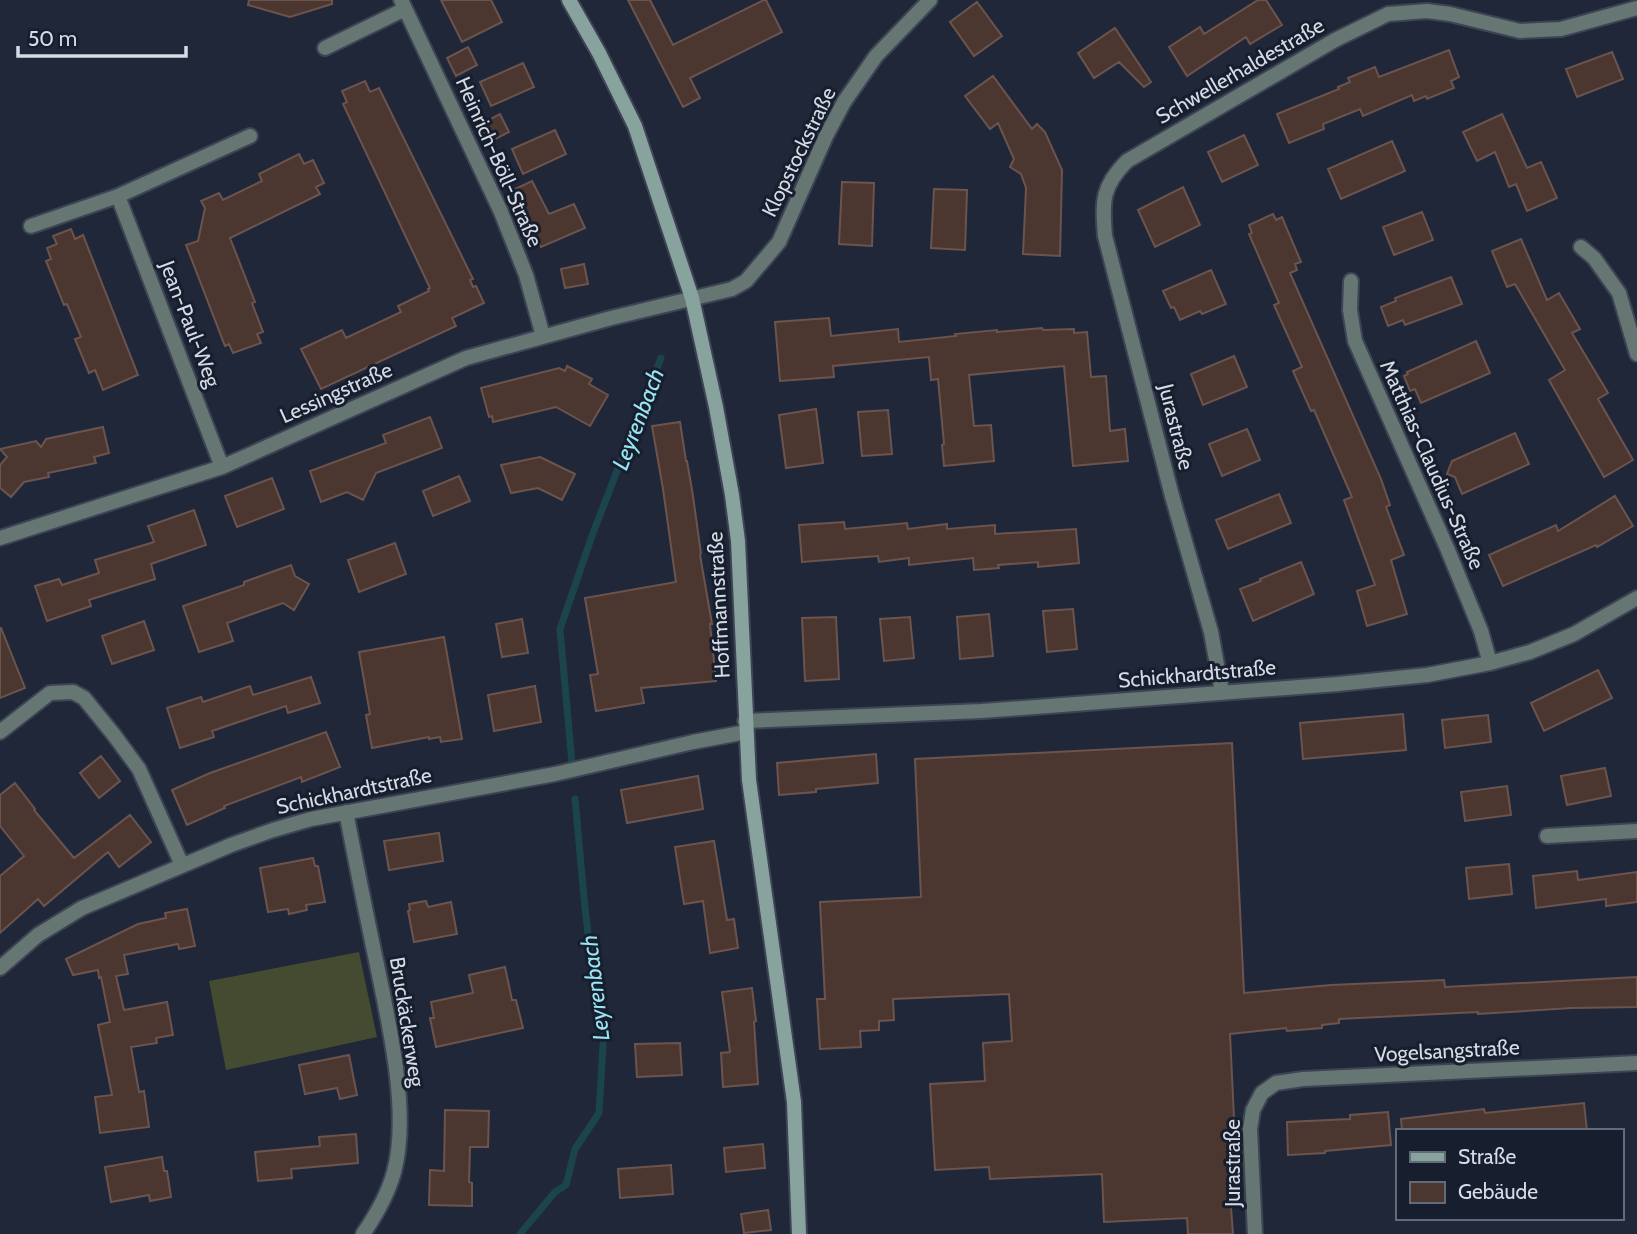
<svg xmlns="http://www.w3.org/2000/svg" width="1637" height="1234" viewBox="0 0 1637 1234" font-family="Cabin,sans-serif">
<style>
.grass{fill:#444b31}
.lines{fill:none;stroke-linecap:round;stroke-linejoin:round}
.stream{stroke:#1c444c;stroke-width:7}
.building{fill:#4c3630;stroke:#6c544e;stroke-width:2}
.street-casing{stroke:#3d4454;stroke-width:18}
.secondary-casing{stroke:#3d4454;stroke-width:18}
.street{stroke:#657673;stroke-width:14}
.secondary{stroke:#88a39e;stroke-width:14}
.labels{text-anchor:middle;stroke-width:6;stroke-linejoin:round;paint-order:stroke}
.street-label{font-size:21px;fill:#d6dbe6;stroke:#171e2e}
.water-label{font-size:23px;font-style:italic;fill:#9ae5f4;stroke:#171e2e}
</style>
<rect width="100%" height="100%" fill="#202738"/>
<path class="grass" d="M359,952L377,1037L226,1070L209,981Z"/>
<g class="lines">
<path class="stream" d="M572,764L560,629L593,533L661,358
M520,1234L555,1192L566,1185L575,1149L599,1113L604,1028L592,968L585,908L575,799"/>
</g>
<path class="building" d="M249,0H332V4L290,17L248,5Z
M441,0H491L502,22L462,42Z
M628,0H650L673,45L764,0H766L782,32L690,78L700,98L683,107Z
M1258,0H1266L1282,25L1250,44L1246,37L1187,76L1169,47L1200,27L1204,34Z
M977,2L1002,36L974,56L950,22Z
M1115,28L1151,82L1144,87L1119,62L1094,78L1078,53Z
M468,47L477,65L456,76L447,58Z
M1449,50L1459,77L1451,81L1454,88L1427,99L1426,96L1414,101L1412,95L1363,116L1360,109L1323,124L1324,129L1289,143L1277,114L1339,89L1338,87L1350,82L1348,78L1375,67L1379,77Z
M1612,52L1623,79L1577,97L1566,69Z
M523,63L534,87L491,106L480,82Z
M993,76L1032,129L1037,124L1045,132L1062,170L1060,256L1023,254L1026,188L1021,174L1010,167L1014,159L998,123L990,129L965,96Z
M365,81L370,92L379,88L473,279L470,280L473,287L476,286L484,303L452,318L456,326L321,389L301,349L342,330L346,338L401,312L398,306L429,291L428,289L430,288L343,104L347,102L342,91Z
M500,114L509,132L488,143L479,125Z
M1502,114L1527,168L1541,162L1557,198L1527,211L1516,184L1509,187L1495,152L1477,161L1463,132Z
M555,130L566,154L523,174L512,149Z
M1244,135L1258,165L1222,182L1208,152Z
M1392,141L1405,171L1341,199L1328,169Z
M299,154L304,164L313,160L324,183L316,187L320,194L230,238L255,302L252,303L263,332L257,334L261,343L233,353L229,344L225,346L186,245L198,241L205,208L201,201L219,193L223,200L262,181L259,174Z
M532,181L549,214L574,204L585,228L541,247L523,208L520,210L511,191Z
M842,182L874,183L872,246L839,244Z
M1183,187L1200,225L1155,247L1138,210Z
M934,189L967,190L965,250L931,248Z
M1422,212L1433,240L1394,255L1383,227Z
M1273,214L1276,220L1282,217L1301,262L1295,264L1297,270L1290,273L1381,479L1390,505L1386,507L1404,555L1391,560L1407,614L1367,626L1357,591L1375,585L1344,500L1352,497L1314,410L1311,411L1293,371L1302,367L1274,305L1279,303L1249,234L1252,233L1249,225Z
M71,229L75,239L83,235L138,375L103,390L95,370L89,373L75,339L81,337L67,304L64,305L46,261L51,259L47,248L57,244L53,236Z
M1521,239L1547,300L1559,293L1580,329L1572,333L1608,393L1598,399L1633,460L1604,477L1549,380L1565,370L1515,284L1507,287L1492,251Z
M584,264L588,284L565,288L561,269Z
M1211,270L1226,304L1202,314L1200,311L1180,320L1174,307L1171,308L1163,291Z
M1451,277L1462,304L1405,325L1403,320L1388,326L1381,307L1396,301L1395,298Z
M829,318L831,336L898,329L899,342L956,336L955,334L997,330V332L1042,328L1043,330L1074,329V333L1087,332L1091,377L1106,376L1110,431L1125,429L1128,461L1073,466L1064,366L969,375L974,426L991,425L994,461L944,466L942,445L944,444L938,379L931,380L929,357L833,366L834,377L780,381L775,322Z
M1476,341L1490,373L1421,403L1415,389L1410,391L1404,376L1408,374L1407,372Z
M1234,356L1247,387L1203,405L1191,374Z
M567,366L592,379L589,384L608,395L590,426L556,407L493,422L492,416L489,417L481,388L559,368L565,371Z
M816,409L823,463L786,468L779,415Z
M888,410L892,454L862,456L858,412Z
M430,417L442,448L376,473L363,500L347,492L321,502L310,471L386,443L383,435Z
M680,422L686,461H687L693,496L701,554L700,555L712,624H710L716,681L641,688L644,703L596,711L590,675L598,674L585,598L676,582L663,489L652,426Z
M103,427L109,453L94,457L96,463L48,473L49,477L24,482L11,497L0,488V465L7,457L0,449L36,441L41,447L46,439Z
M1247,429L1260,460L1222,476L1209,444Z
M1515,433L1529,464L1462,494L1455,477L1447,474L1452,461Z
M540,457L575,474L562,500L538,488L511,493L501,465Z
M459,476L470,501L433,516L423,491Z
M272,478L284,509L237,527L225,496Z
M1279,494L1291,523L1228,549L1216,520Z
M1615,496L1633,526L1597,547L1596,545L1503,586L1489,555L1556,525L1558,531Z
M194,510L206,545L151,564L155,579L89,600L91,606L47,621L35,586L59,579L62,585L99,573L95,560L154,542L148,526Z
M844,522L845,529L907,523L908,529L947,524V529L995,525V534L1076,529L1079,563L1038,567V562L998,565L999,568L974,570L973,558L909,565V558L879,562L878,556L802,562L799,525Z
M395,543L406,574L359,592L348,560Z
M1301,562L1314,594L1253,621L1240,589L1261,581L1260,579Z
M291,565L295,576L309,584L294,610L283,603L227,623L233,641L199,652L183,606L244,585V582Z
M1073,609L1077,649L1047,652L1043,611Z
M989,614L993,656L960,659L957,617Z
M836,617L839,679L805,681L802,618Z
M910,617L914,658L884,661L880,619Z
M522,619L528,653L502,657L496,624Z
M144,621L154,650L112,664L102,636Z
M0,628H1L25,688L0,698Z
M444,637L462,739L441,742L440,737L429,739V737L372,748L366,715L370,714L359,652Z
M1598,670L1612,698L1544,731L1531,703Z
M311,677L320,703L288,713L286,706L212,731L214,737L180,748L167,708L201,697L203,702L250,686L253,695Z
M535,686L541,722L494,731L488,695Z
M1403,714L1406,750L1303,759L1300,723Z
M1488,715L1491,742L1445,748L1442,720Z
M326,732L340,767L302,782L301,777L224,806L225,808L187,825L172,790L210,773Z
M1232,743L1244,993L1331,985L1444,980L1445,987L1637,977V1007L1572,1008L1478,1014V1012L1339,1019V1023L1322,1025V1028L1287,1031L1286,1028L1230,1034L1237,1181H1229L1233,1234H1188L1187,1218L1104,1222L1102,1174L990,1179L989,1167L935,1170L930,1084L985,1081L983,1043L1012,1041L1009,994L893,999L894,1020L879,1021V1030L860,1031L861,1047L820,1049L817,999H825L820,902L921,897L915,759Z
M876,754L878,783L816,789V792L779,795L777,763Z
M101,756L120,781L99,798L80,773Z
M1605,768L1611,796L1567,805L1561,776Z
M698,776L703,809L627,823L621,790Z
M15,783L35,809L34,810L74,858L130,815L151,842L119,867L108,852L44,906L38,899L0,933V876L24,856L0,826V795Z
M1507,786L1511,815L1465,821L1461,792Z
M439,833L443,861L389,870L384,841Z
M714,841L727,920L734,919L738,948L710,953L703,901L684,904L675,847Z
M313,858L315,866H318L325,902L306,905L307,910L289,914L288,909L268,912L260,868Z
M1509,864L1512,894L1469,899L1466,868Z
M1577,871L1578,880L1637,872V902L1606,906V899L1536,908L1533,876Z
M426,901L428,907L451,902L457,934L414,942L408,911L410,910L409,904Z
M187,909L195,946L179,949L178,944L124,955L128,974L116,976L124,1010L167,1002L173,1035L156,1038L157,1043L131,1047L139,1092L144,1091L149,1127L100,1133L95,1097L112,1095L98,1025L110,1022L101,977L99,978L98,970L73,975L66,959L138,924L166,918L165,913Z
M505,967L512,1000H516L523,1028L436,1047L430,1018H434L431,1002L473,993L469,975Z
M752,988L756,1021L754,1022L758,1084L723,1087L721,1053L730,1052L722,992Z
M680,1043L682,1075L637,1077L635,1044Z
M349,1055L357,1095L340,1099L337,1088L305,1094L299,1065Z
M1584,1103L1587,1131H1402L1401,1119L1484,1109L1485,1113Z
M445,1110L489,1111L488,1147H470L469,1182L472,1183V1206L429,1205L430,1170L444,1171Z
M1388,1112L1391,1145L1325,1151V1153L1288,1155L1287,1122L1350,1119V1115Z
M356,1134L358,1163L291,1169L292,1178L258,1181L255,1152L320,1146L319,1137Z
M763,1144L765,1168L726,1172L724,1148Z
M162,1157L164,1171H167L171,1197L150,1201L149,1195L111,1202L105,1167Z
M671,1165L673,1194L620,1198L618,1169Z
M768,1210L771,1230L744,1233L741,1214Z"/>
<g class="lines">
<g class="street-casing">
<path id="street" d="M401,0L501,212L526,275L543,336
M325,48L405,9
M118,196L222,467
M31,226L118,196L250,136
M1581,247L1594,258L1619,293L1637,354
M1351,281L1350,310L1355,341L1447,548L1481,631L1490,663
M0,538L222,467L466,358L611,318L732,289L746,281L779,242L826,136L844,102L876,56L930,0
M1222,692L1211,632L1172,496L1105,236C1102,201 1102,186 1127,161L1335,40L1388,14L1427,11L1450,14L1520,31L1561,29L1637,8
M745,721L982,711L1338,684L1427,675L1490,663L1530,652L1574,634L1637,598
M0,732L50,693L73,692L84,698L114,735L139,769L182,865
M346,812C356,863 366,914 377,965C389,1024 410,1113 394,1172C388,1194 376,1215 363,1234
M1547,836L1637,831
M0,968L38,935L82,908L231,845L273,830L311,819L555,774L693,742L746,732
M1255,1234L1250,1129L1253,1110L1262,1093L1276,1083L1303,1079L1637,1063"/>
</g>
<g class="secondary-casing">
<path id="secondary" d="M569,0L599,53L635,126L692,298L716,407L732,495L738,541L749,780L794,1102L799,1234"/>
</g>
<use href="#street" class="street"/>
<use href="#secondary" class="secondary"/>
</g>
<g class="labels">
<g class="street-label">
<text transform="translate(1240 71) rotate(-30)" y="7">Schwellerhaldestraße</text>
<text transform="translate(799 152) rotate(-64)" y="7">Klopstockstraße</text>
<text transform="translate(499 162) rotate(66)" y="7">Heinrich-Böll-Straße</text>
<text transform="translate(190 324) rotate(69)" y="7">Jean-Paul-Weg</text>
<text transform="translate(336 393) rotate(-24)" y="7">Lessingstraße</text>
<text transform="translate(1176 427) rotate(76)" y="7">Jurastraße</text>
<text transform="translate(1432 465) rotate(66)" y="7">Matthias-Claudius-Straße</text>
<text transform="translate(719 605) rotate(-93)" y="7">Hoffmannstraße</text>
<text transform="translate(1197 674) rotate(-5)" y="7">Schickhardtstraße</text>
<text transform="translate(354 791) rotate(-12)" y="7">Schickhardtstraße</text>
<text transform="translate(407 1022) rotate(81)" y="7">Bruckäckerweg</text>
<text transform="translate(1447 1051) rotate(-3)" y="7">Vogelsangstraße</text>
<text transform="translate(1233 1163) rotate(-90)" y="7">Jurastraße</text>
</g>
<g class="water-label">
<text transform="translate(638 419) rotate(-69)" y="8">Leyrenbach</text>
<text transform="translate(595 988) rotate(-97)" y="8">Leyrenbach</text>
</g>
</g>
<rect x="1396" y="1129" width="228" height="91" fill="#171e2e" stroke="#636a78" stroke-width="2"/>
<rect x="1410" y="1152" width="35" height="10" fill="#88a39e" stroke="#636a78" stroke-width="2"/>
<text x="1458" y="1164" font-size="21" fill="#d6dbe6">Straße</text>
<rect x="1410" y="1182" width="35" height="21" fill="#4c3630" stroke="#636a78" stroke-width="2"/>
<text x="1458" y="1199" font-size="21" fill="#d6dbe6">Gebäude</text>
<path d="M18 46v10h168v-10" fill="none" stroke="#d6dbe6" stroke-width="3.5"/>
<text x="28" y="46" font-size="21" fill="#d6dbe6" stroke="#171e2e" stroke-width="5" paint-order="stroke">50 m</text>
</svg>
